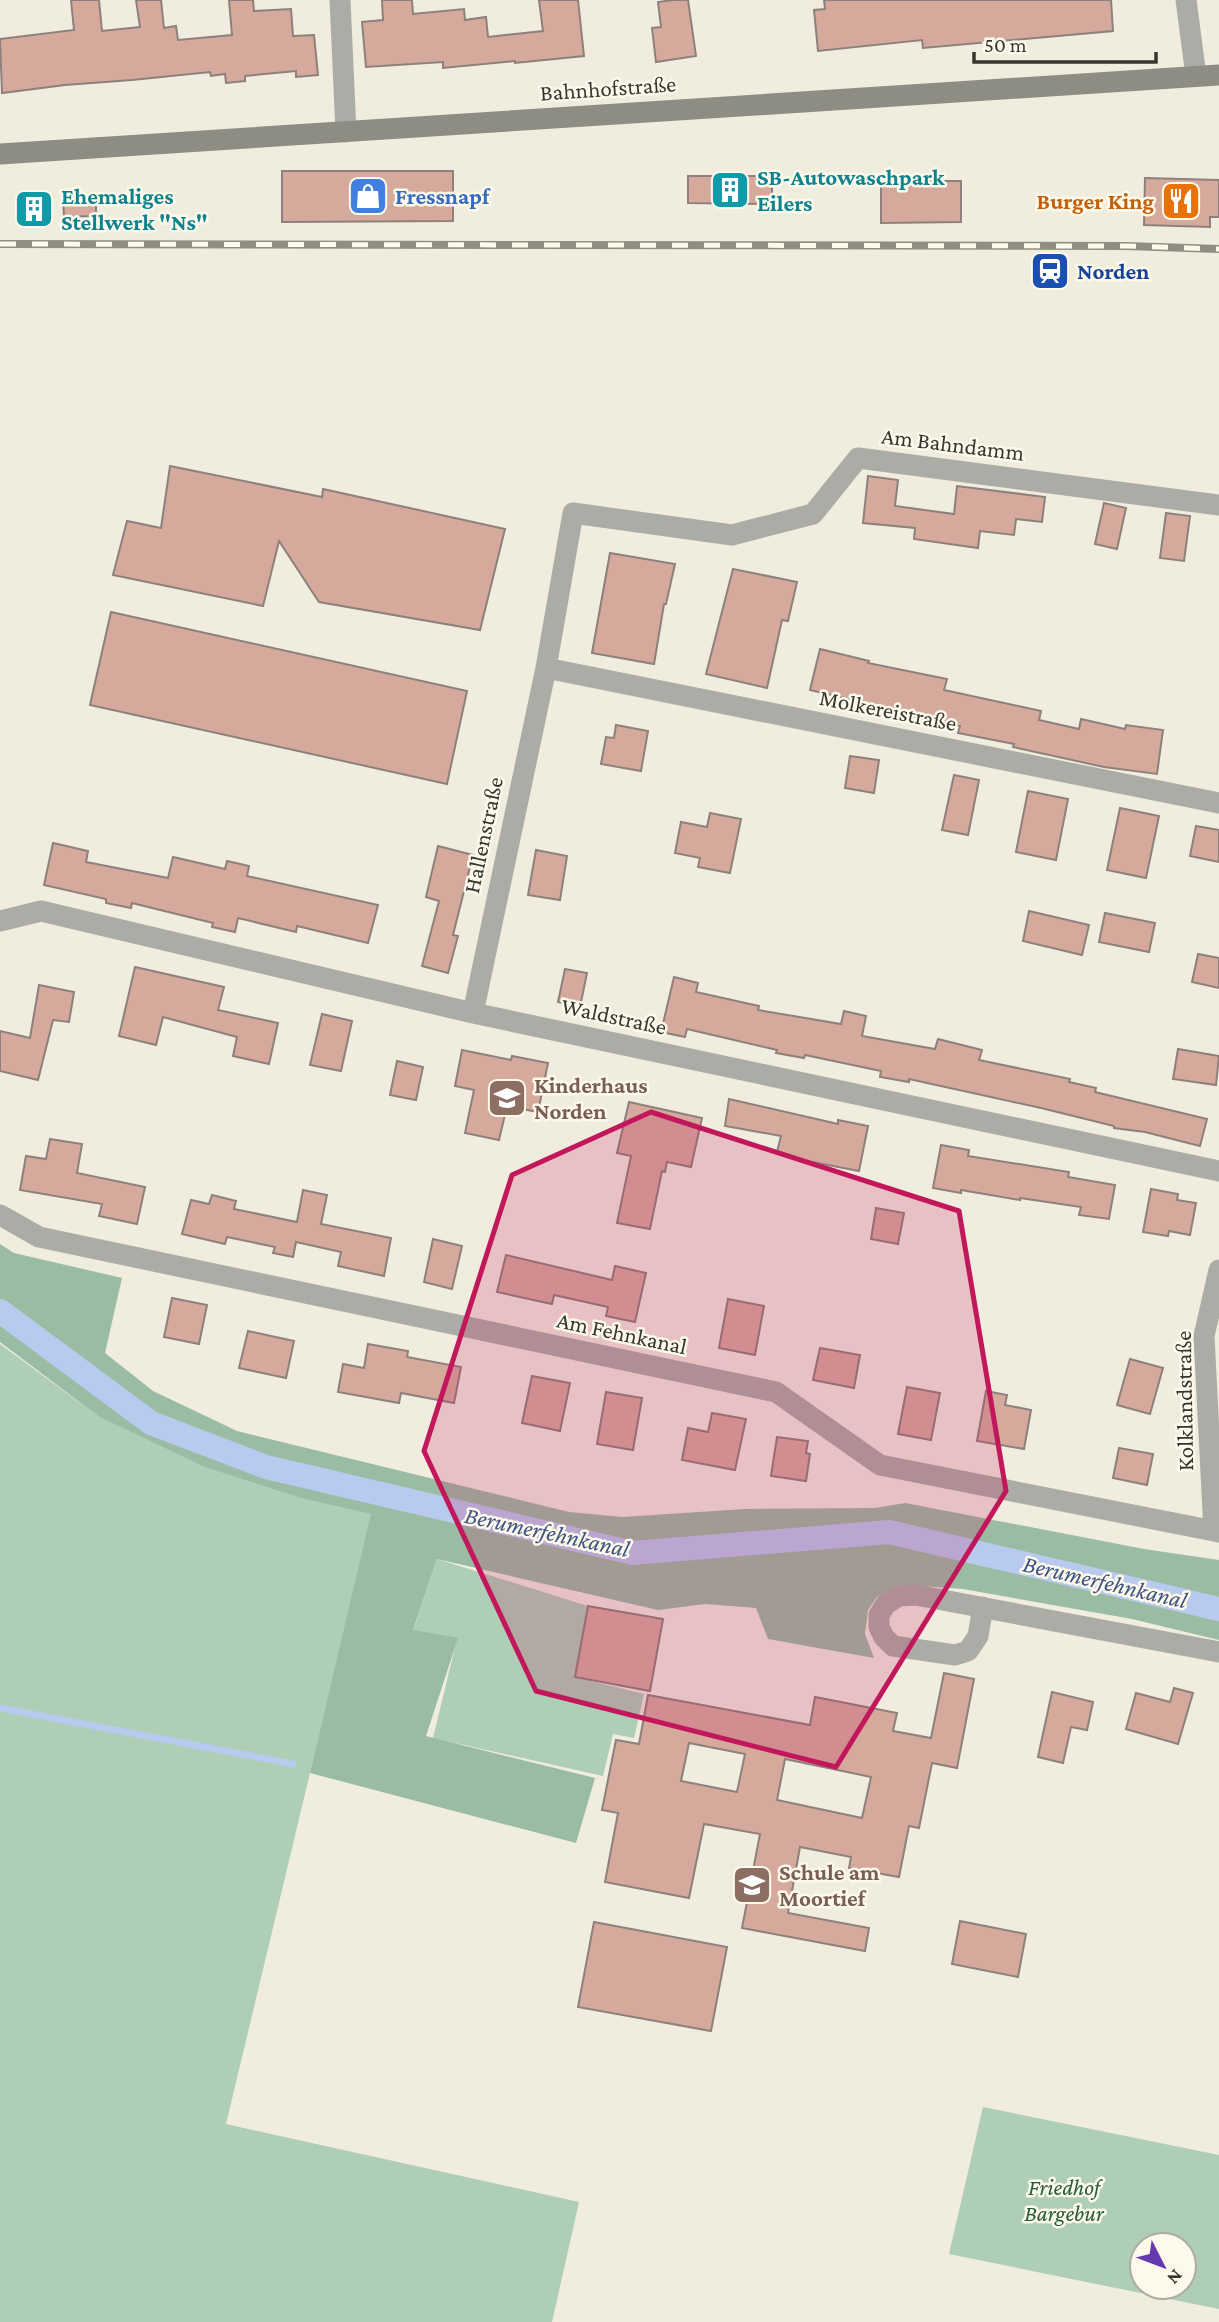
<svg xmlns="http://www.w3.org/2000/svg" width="1219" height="2322" viewBox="0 0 1219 2322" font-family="'Crimson Pro',serif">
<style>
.green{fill:#aeceb6;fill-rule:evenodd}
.forest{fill:#99bca2}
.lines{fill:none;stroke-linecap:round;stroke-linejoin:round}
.stream{stroke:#b8caee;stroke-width:7}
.canal{stroke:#b8caee;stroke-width:24}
.building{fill:#d5aa9d;stroke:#8e807c;stroke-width:2;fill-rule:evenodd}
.street{stroke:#acaca6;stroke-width:21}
.secondary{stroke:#8e8d84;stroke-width:21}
.rail-casing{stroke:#908d83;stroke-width:8}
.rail{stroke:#fdf9eb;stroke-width:5;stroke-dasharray:16;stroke-linecap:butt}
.marked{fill:#c2185b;fill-opacity:0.2;stroke:#c2185b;stroke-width:5;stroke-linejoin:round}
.labels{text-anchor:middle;stroke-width:5;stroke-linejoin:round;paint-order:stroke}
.street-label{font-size:23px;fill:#373530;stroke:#fdf9eb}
.culture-label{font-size:23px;font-weight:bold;fill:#0d838f;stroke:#fdf9eb;text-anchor:start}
.shop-label{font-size:23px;font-weight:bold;fill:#366cbe;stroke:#fdf9eb;text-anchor:start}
.food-label{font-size:23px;font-weight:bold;fill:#c56008;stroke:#fdf9eb;text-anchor:end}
.transit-label{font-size:23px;font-weight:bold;fill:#164399;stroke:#fdf9eb;text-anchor:start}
.education-label{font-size:23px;font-weight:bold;fill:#785e54;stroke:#fdf9eb;text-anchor:start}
.park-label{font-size:23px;font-style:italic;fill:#245c38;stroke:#fdf9eb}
.water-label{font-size:24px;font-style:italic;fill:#3d5384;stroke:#fdf9eb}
</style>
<rect width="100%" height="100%" fill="#f0ecde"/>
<path class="green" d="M0,1344L98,1416L308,1500L372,1514L226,2124L579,2202L552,2322H0Z
M437,1559L588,1606L575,1677L644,1694L634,1738L613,1734L603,1776L433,1738L457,1639L413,1631Z
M983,2107L1219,2155V2309L949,2254ZM1142,2245H1184V2287H1142Z"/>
<path class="forest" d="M0,1244L14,1253L122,1278L105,1353L153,1391L237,1431L569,1512L622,1517L745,1509L875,1508L905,1503L1144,1549L1219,1560V1640L1132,1619L963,1589L906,1585L890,1590L877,1597L868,1610L865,1634L874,1658L768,1639L756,1608L705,1604L658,1610L437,1559L413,1630L458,1638L426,1736L595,1778L576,1843L310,1773L371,1514L308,1500L205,1467L98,1416L0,1342Z"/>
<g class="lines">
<path class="stream" d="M0,1708L293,1764"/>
<path class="canal" d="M0,1311L151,1423L266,1467L633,1553L889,1532L1219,1609"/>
</g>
<path class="building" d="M71,0H99L102,31L140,27L136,0H161L164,28L176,26L178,40L232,35L229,0H253L254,11L291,9L293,36L314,35L318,75L296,77V71L245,76V81L226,83L225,74L211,76L210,72L132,80L65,85L2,93L0,39L74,30Z
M382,0H412L413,14L464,9L465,20L486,17L488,37L543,31L539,0H578L584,56L515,63V61L443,68V62L366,67L362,22L383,20Z
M673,0H688L696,56L656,62L652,28L661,27L658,2Z
M824,0H1111L1113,31L923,48L922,40L818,51L814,10L825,9Z
M282,171H453V221L282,222Z
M688,176H772V204L688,203Z
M1145,178L1219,180V217H1210V227L1144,225Z
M881,181H961V222L881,223Z
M96,197V216L64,217L63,198Z
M170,466L322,497L323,489L505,529L480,630L319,602L279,541L263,606L113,575L127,521L161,528Z
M868,476L898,480L895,506L954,514L957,486L1045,497L1042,522L1016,519L1014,535L980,531L978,548L914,539L915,528L863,523Z
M1104,503L1126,508L1117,549L1095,544Z
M1166,513L1190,516L1184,561L1160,558Z
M610,553L675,564L666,604H664L654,664L592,653Z
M733,569L797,582L788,621L782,620L767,688L706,674Z
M111,612L467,691L447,784L90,705Z
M820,649L869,661L868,663L947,679L944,690L1041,711L1039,720L1079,729L1081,719L1125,729L1126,725L1163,730L1157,774L1104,767L1013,747L1014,744L958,733L960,726L884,711L885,708L810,690Z
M616,725L648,731L641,771L601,764L606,737L614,738Z
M850,756L879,760L874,793L845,788Z
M954,775L979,780L968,835L942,830Z
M1028,791L1068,799L1056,860L1016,852Z
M1120,808L1159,816L1146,878L1107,870Z
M710,813L741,819L730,873L698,867L700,858L675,853L681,822L707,827Z
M1196,826L1219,830V862L1190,856Z
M53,843L88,851L86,862L168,878L173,857L225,869L227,861L249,866L247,876L378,905L368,943L297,926L296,932L238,918L235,932L212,927L213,923L132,903L131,908L106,903V899L44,885Z
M438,846L473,855L453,935L458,936L448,973L422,966L439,901L426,897Z
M536,850L567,856L560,900L528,895Z
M1029,911L1089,925L1082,955L1023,941Z
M1105,913L1155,923L1149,952L1099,942Z
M1198,954L1219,958V988L1192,982Z
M135,967L224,987L218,1010L278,1023L269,1064L233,1056L237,1037L163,1017L156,1045L119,1036Z
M565,969L587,973L580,1007L558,1002Z
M674,977L698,983L696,992L759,1006L758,1010L841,1024L844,1011L866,1016L862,1036L935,1049L938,1039L982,1050L979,1060L1070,1079L1069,1082L1096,1088L1095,1092L1207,1119L1200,1146L1145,1132L1114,1128V1126L1041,1108L909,1079V1082L880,1077L881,1071L805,1055L804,1058L776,1053L777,1050L687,1029L685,1037L661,1032Z
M39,985L74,992L69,1022L53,1020L38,1080L0,1071V1031L30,1038Z
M322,1014L352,1021L341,1071L310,1065Z
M1178,1049L1219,1056L1216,1085L1173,1079Z
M462,1050L511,1060L512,1056L548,1063L538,1112L507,1106L499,1140L465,1133L474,1090L455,1086Z
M397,1061L423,1067L416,1100L390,1095Z
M729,1099L838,1124V1120L868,1126L859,1171L792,1158V1156L777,1152L781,1136L725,1126Z
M629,1102L702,1118L691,1167L667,1162L665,1172L662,1171L650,1229L617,1223L631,1156L617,1153Z
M50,1139L82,1144L77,1173L145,1187L137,1224L99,1216L102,1204L20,1190L26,1156L46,1159Z
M941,1145L969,1150L968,1156L1069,1172L1068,1177L1115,1185L1109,1219L1079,1215L1081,1207L1020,1198V1200L961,1190V1193L933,1188Z
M1151,1189L1178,1194L1177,1200L1196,1203L1190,1235L1169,1231L1168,1236L1143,1232Z
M303,1190L327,1195L321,1224L391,1238L384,1276L338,1266L341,1252L296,1242L293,1257L273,1253L275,1247L227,1237L225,1244L182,1234L191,1200L209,1204L212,1195L236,1201L234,1209L297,1222Z
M876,1208L904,1213L898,1244L871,1239Z
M433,1239L462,1246L452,1289L424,1282Z
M506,1255L612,1280L615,1266L646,1273L635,1322L606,1316L608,1307L554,1295L552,1304L497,1292Z
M172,1298L207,1305L199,1344L164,1337Z
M728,1299L764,1306L755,1355L719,1348Z
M248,1331L294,1341L286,1378L239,1368Z
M368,1344L408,1351L407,1357L461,1367L454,1403L401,1393L399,1403L338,1392L343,1364L364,1368Z
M820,1348L860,1355L854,1388L813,1380Z
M1130,1359L1163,1368L1150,1414L1117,1405Z
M532,1376L570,1383L560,1431L522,1423Z
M907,1387L940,1393L931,1440L898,1434Z
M986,1391L1007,1395L1005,1405L1031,1410L1024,1449L977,1441Z
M606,1392L642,1398L633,1450L597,1444Z
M712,1413L746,1419L735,1470L682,1460L688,1428L708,1432Z
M777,1437L808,1441L806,1453L810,1454L806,1481L771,1476Z
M1119,1448L1153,1454L1147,1485L1113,1478Z
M588,1606L663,1619L650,1691L575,1677Z
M944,1673L974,1679L957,1768L932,1763L919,1828L909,1826L899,1877L849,1868L851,1857L800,1847L788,1913L869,1928L865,1951L742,1928L760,1834L704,1824L689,1898L605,1882L618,1813L602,1810L616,1740L639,1744L648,1695L810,1725L815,1697L897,1713L893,1731L931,1738ZM689,1743L745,1754L737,1792L681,1781ZM785,1759L871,1777L862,1818L777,1800Z
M1174,1688L1193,1693L1178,1744L1126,1729L1136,1693L1170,1702Z
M1052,1692L1093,1702L1087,1730L1071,1727L1063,1763L1038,1757Z
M960,1921L1026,1934L1018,1977L952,1964Z
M594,1922L727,1947L711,2031L578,2007Z"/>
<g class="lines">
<path class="street" d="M340,0L346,132
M1186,0L1196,76
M546,668L1219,803
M0,921L41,911L473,1013L1219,1171
M473,1013L546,668L573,513L732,535L813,514L858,458L1219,505
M0,1215L39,1237L776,1392L880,1465L1219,1532
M1214,1531L1204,1336L1219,1270
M983,1607L978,1636L968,1651L955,1655L893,1646L884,1637L879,1627V1615L886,1604L899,1596L916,1595L1219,1652"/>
<path class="secondary" d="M0,154L1219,75"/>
<g class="rail-casing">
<path id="rail" d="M0,244L1126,246L1219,249"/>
</g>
<use href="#rail" class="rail"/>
</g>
<path class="marked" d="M651,1112L959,1211L1006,1491L836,1767L536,1691L424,1451L512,1175Z"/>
<defs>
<g id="building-square" transform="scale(2.0125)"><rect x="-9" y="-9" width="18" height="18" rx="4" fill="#0f9aa8" stroke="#fdf9eb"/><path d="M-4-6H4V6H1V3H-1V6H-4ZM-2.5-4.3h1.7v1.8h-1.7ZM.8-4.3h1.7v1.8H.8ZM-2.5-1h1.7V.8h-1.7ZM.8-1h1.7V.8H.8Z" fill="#fff"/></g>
<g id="shop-square" transform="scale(2.0125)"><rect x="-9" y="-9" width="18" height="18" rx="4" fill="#3f7fe0" stroke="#fdf9eb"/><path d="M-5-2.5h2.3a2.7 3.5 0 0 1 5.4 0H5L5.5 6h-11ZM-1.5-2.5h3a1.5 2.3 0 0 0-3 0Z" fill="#fff"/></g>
<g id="restaurant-square" transform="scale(2.0125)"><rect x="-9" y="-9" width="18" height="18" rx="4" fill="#e8710a" stroke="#fdf9eb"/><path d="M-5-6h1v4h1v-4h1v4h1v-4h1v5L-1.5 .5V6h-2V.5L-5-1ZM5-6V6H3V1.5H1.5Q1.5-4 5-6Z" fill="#fff"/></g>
<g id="station-square" transform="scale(2.0125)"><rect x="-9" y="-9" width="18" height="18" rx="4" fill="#1a4fb4" stroke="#fdf9eb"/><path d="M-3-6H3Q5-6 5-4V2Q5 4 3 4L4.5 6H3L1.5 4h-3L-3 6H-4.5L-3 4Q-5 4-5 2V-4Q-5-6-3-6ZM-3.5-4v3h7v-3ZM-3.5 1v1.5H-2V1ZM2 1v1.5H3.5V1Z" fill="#fff"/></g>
<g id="school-square" transform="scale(2.0125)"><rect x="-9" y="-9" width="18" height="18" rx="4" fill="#8d6e63" stroke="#fdf9eb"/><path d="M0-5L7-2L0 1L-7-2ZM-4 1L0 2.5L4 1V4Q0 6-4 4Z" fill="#fff"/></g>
</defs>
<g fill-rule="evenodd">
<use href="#building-square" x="730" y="190"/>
<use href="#shop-square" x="368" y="196"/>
<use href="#restaurant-square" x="1181" y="201"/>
<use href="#building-square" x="34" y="209"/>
<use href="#station-square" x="1050" y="271"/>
<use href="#school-square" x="507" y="1098"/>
<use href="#school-square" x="752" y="1885"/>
</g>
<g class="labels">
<g class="street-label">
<text transform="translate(608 88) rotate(-4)" y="8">Bahnhofstraße</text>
<text transform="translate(953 444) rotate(7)" y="8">Am Bahndamm</text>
<text transform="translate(888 710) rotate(11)" y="8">Molkereistraße</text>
<text transform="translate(483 835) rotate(-78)" y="8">Hallenstraße</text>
<text transform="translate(614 1016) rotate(12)" y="8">Waldstraße</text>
<text transform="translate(622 1333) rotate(12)" y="8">Am Fehnkanal</text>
<text transform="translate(1184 1401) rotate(-91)" y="8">Kolklandstraße</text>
</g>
<g class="culture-label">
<text x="757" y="185">SB-Autowaschpark<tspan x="757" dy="26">Eilers</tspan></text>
<text x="61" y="204">Ehemaliges<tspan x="61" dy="26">Stellwerk "Ns"</tspan></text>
</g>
<g class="shop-label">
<text x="395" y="204">Fressnapf</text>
</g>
<g class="food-label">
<text x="1154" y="209">Burger King</text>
</g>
<g class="transit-label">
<text x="1077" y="279">Norden</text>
</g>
<g class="education-label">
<text x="534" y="1093">Kinderhaus<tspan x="534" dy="26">Norden</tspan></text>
<text x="779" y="1880">Schule am<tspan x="779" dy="26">Moortief</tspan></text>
</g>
<g class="park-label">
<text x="1064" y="2195">Friedhof<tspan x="1064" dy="26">Bargebur</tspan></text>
</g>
<g class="water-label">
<text transform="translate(547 1532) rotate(12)" y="8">Berumerfehnkanal</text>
<text transform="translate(1105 1582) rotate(13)" y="8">Berumerfehnkanal</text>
</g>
</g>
<g transform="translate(1163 2266) rotate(132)"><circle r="33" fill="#fdf9eb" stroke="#aeaba0" stroke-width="2"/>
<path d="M0-5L12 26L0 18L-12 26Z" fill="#6739b1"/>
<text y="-10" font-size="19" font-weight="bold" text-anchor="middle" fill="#373530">N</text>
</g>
<path d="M974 52v10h182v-10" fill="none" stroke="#373530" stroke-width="3.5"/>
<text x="984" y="52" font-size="21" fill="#373530" stroke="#fdf9eb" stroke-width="5" paint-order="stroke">50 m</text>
</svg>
